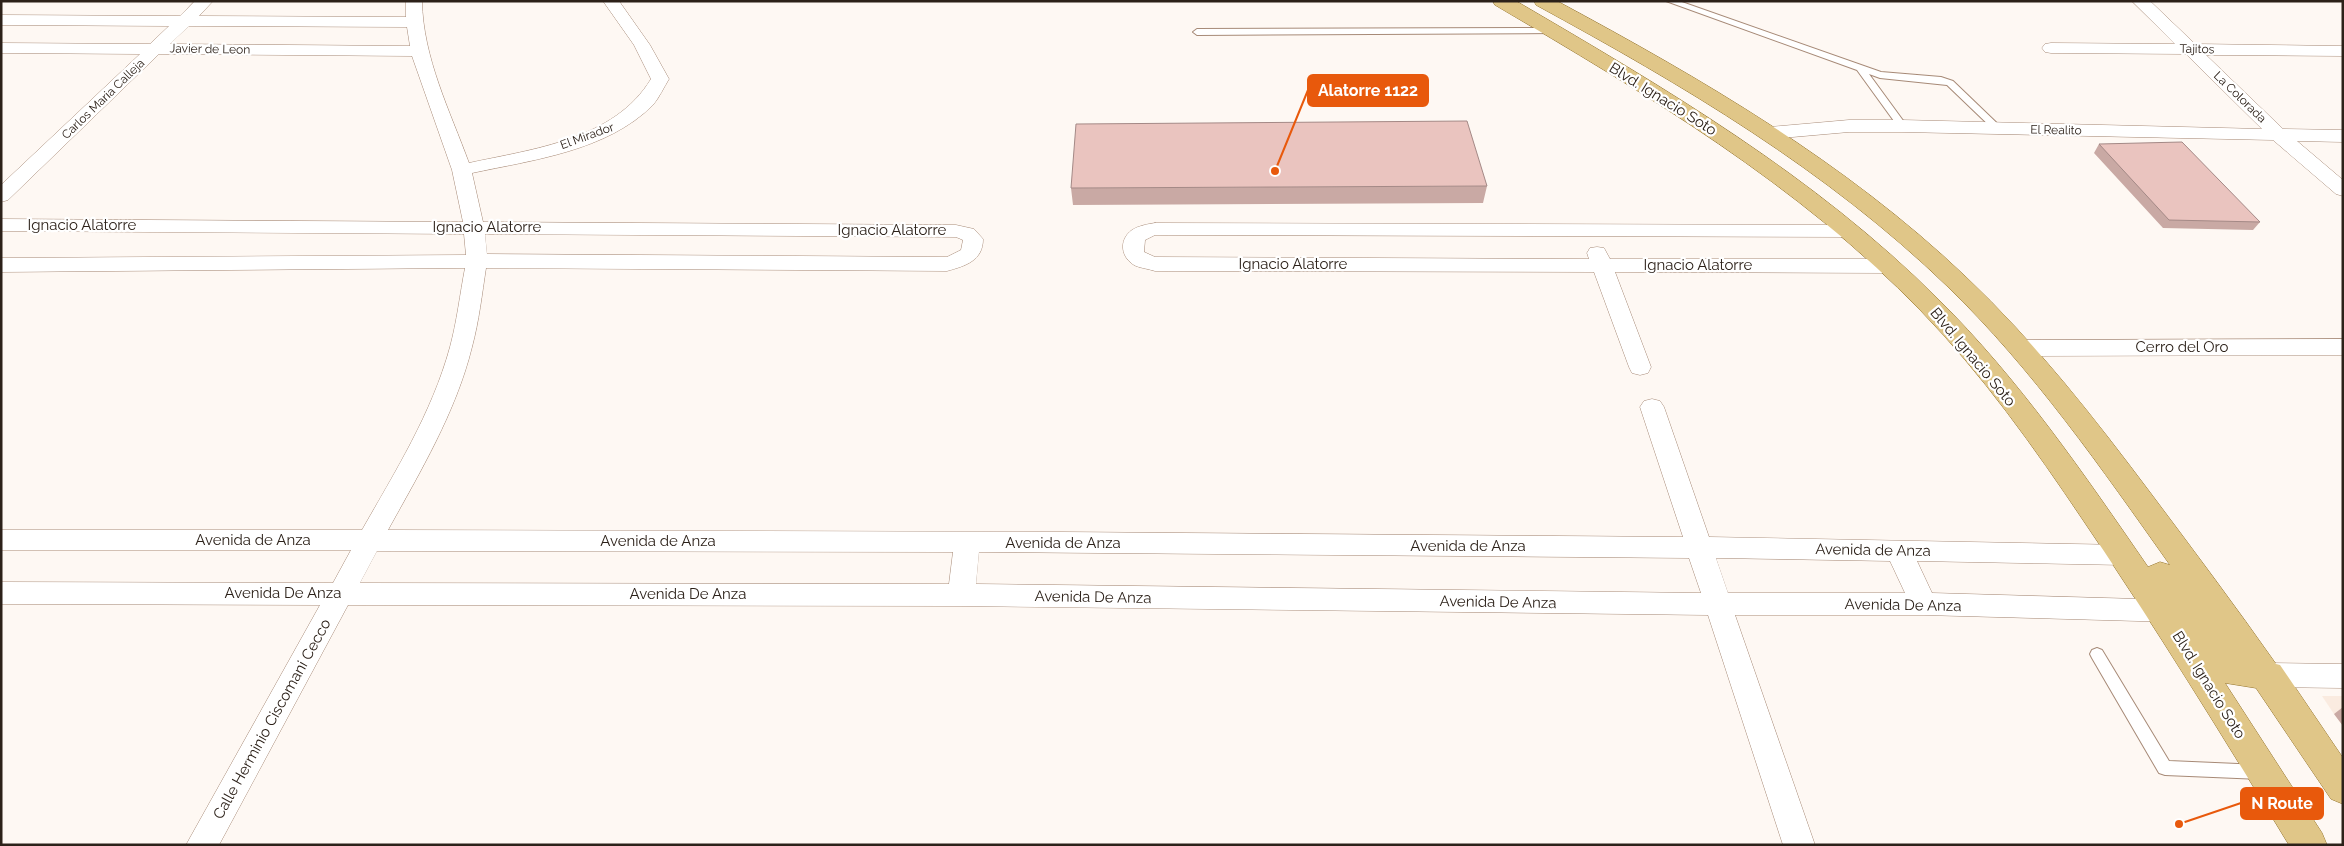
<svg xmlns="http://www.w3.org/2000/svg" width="2344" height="846" viewBox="0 0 2344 846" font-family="Raleway,sans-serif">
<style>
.built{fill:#faebe0}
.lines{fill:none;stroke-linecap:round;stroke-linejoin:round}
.service-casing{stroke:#a78a77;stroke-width:2}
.minor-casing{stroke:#a78a77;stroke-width:1}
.primary-casing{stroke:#94742d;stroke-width:1}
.service{fill:#fff;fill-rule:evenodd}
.minor{fill:#fff;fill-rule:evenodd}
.primary{fill:#e0c688;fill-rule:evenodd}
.wall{fill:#c9a9a4}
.building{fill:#eac4bf;stroke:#a48986}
.labels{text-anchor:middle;stroke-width:4.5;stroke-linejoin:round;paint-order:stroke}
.far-street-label{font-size:12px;fill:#2c2119;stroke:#fff}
.street-label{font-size:15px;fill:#2c2119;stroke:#fff}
.leader{fill:none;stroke:#e8590c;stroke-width:2}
.callout-dot{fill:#e8590c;stroke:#fff;stroke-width:2}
.callout{fill:#e8590c;stroke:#e8590c;stroke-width:2}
.callout-label{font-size:16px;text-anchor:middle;font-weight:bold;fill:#fff}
</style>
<rect width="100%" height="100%" fill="#fef8f3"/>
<path class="built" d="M2322,696H2343V726L2334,714Z"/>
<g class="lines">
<g class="service-casing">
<path id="service" d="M1666,1H1679L1881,72L1941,77L1953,81L2003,129L1998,132L1995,131L1947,85L1880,78L1869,74L1907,126L1902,129L1899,128L1857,70Z
M1553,28L1556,29V33L1197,35L1193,32L1197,29Z
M2097,648L2102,650L2169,761L2261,765L2267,767L2269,772L2267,777L2261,779L2165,775L2159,773L2092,658L2090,654L2092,650Z"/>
</g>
<g class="minor-casing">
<path id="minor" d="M195,1H213L199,16L406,17V1H422C423,58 450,111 469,163C533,149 614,140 651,79L634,45L603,1H619L650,45L669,79C664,87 659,98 653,105C607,151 533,160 472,173L483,222L956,225L974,229L983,239C983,261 965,266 947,271L486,268C482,294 479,321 472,347C456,412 420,472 388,530L1063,532L1683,537L1640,407L1644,401L1652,399L1660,401L1664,407L1709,537L2124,545L2133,548L2137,555L2133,562L2124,565L1917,561L1932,593L2174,600L2184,603L2188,611L2184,619L2174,622L1924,615H1735L1815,845H1783L1708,615L961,606L348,605L219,845H186L320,605L1,604V582L333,583L351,550H1V530H362C395,472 432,413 450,347C457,321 460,294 465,268L1,272V258L466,255L464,234L1,231V219L463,222L452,170L412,56L159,54L8,200L1,202V185L140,54L1,53V43L150,44L169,26L1,25V15L180,16ZM189,26L407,27L410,46L170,44ZM485,234L956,237L963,240L961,250L947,257L487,254ZM377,551L953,552L949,584L360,583ZM979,552L1689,558L1701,593L976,584ZM1716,558L1890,561L1905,593H1728Z
M2132,1H2150L2195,44L2343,46V56L2206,55L2283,129L2343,130V142L2297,141L2343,180V196L2336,194L2273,140L1902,132H1849L1770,139L1763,137L1761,133L1763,129L1770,127L1849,120H1902L2262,129L2186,54L2051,53L2045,52L2042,48L2045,44L2051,43L2175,44Z
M1155,223L1848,225L1855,227L1858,231L1855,235L1848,237L1155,235L1145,240L1144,252L1155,257L1589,259L1587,253L1590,248L1597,247L1604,248L1610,259H1888L1895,261L1898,266L1895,271L1888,273L1615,272L1651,367L1648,373L1640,375L1632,373L1629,367L1594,272L1155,271C1149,269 1141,268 1136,266C1121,259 1118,240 1132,230C1138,226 1148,224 1155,223Z
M2343,339V355L2022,356L2014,353L2011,348L2014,343L2022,340Z
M2268,663L2343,664V688L2268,687L2258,684L2254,675L2258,666Z"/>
</g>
<g class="primary-casing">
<path id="primary" d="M1493,1H1516C1665,88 1815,176 1938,299C2019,379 2084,474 2148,567L2160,562L2170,565C2102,469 2033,369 1947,286C1827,170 1683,85 1536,5L1534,1H1557C1702,79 1845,162 1965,276C2035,342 2095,419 2152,495C2194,551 2236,607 2276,664L2280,665L2343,758V804L2331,799L2256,688L2225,683L2322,833L2327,845H2289C2222,735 2155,626 2083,520C2034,447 1982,374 1921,311C1798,184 1646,94 1495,5Z"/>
</g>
<use href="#service" class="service"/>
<use href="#minor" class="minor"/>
<use href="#primary" class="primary"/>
</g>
<path class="wall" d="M2099,144L2260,222L2253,230L2163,228L2094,153Z
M1487,186L1483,203L1073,205L1071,188Z
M2343,707V726L2334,714Z"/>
<path class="building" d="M1467,121L1487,186L1071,188L1076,124Z
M2182,142L2260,222L2169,220L2099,144Z"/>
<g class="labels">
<g class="far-street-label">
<text transform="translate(210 49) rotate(1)" y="4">Javier de Leon</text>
<text transform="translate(2197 49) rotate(1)" y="4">Tajitos</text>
<text transform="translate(2240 97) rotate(44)" y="4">La Colorada</text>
<text transform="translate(103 99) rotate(-44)" y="4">Carlos Maria Calleja</text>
<text transform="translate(2056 130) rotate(1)" y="4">El Realito</text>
<text transform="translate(587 136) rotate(-20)" y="4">El Mirador</text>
</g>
<g class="street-label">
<text transform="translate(1663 99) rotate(32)" y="5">Blvd. Ignacio Soto</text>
<text x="82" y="230">Ignacio Alatorre</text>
<text x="487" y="232">Ignacio Alatorre</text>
<text x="892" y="235">Ignacio Alatorre</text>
<text x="1293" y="269">Ignacio Alatorre</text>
<text x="1698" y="270">Ignacio Alatorre</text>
<text x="2182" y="352">Cerro del Oro</text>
<text transform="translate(1973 357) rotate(50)" y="5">Blvd. Ignacio Soto</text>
<text x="253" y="545">Avenida de Anza</text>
<text x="658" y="546">Avenida de Anza</text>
<text x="1063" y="548">Avenida de Anza</text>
<text x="1468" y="551">Avenida de Anza</text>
<text transform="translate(1873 550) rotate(1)" y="5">Avenida de Anza</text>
<text x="283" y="598">Avenida De Anza</text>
<text x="688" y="599">Avenida De Anza</text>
<text transform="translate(1093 597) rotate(1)" y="5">Avenida De Anza</text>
<text transform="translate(1498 602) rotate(1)" y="5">Avenida De Anza</text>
<text transform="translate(1903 605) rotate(1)" y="5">Avenida De Anza</text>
<text transform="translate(2209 685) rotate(58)" y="5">Blvd. Ignacio Soto</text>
<text transform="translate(272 719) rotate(-61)" y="5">Calle Herminio Ciscomani Cecco</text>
</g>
</g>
<path class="leader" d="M1275 171L1308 90M2179 824L2241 803"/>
<g class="callout-dot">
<circle cx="1275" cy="171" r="5"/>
<circle cx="2179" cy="824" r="5"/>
</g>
<g class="callout">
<rect x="1308" y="75" width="120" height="31" rx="5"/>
<rect x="2241" y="788" width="82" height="31" rx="5"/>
</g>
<g class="callout-label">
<text x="1368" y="96">Alatorre 1122</text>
<text x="2282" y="809">N Route</text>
</g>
<rect width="2344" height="846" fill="none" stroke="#2c2119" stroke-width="5"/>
</svg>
